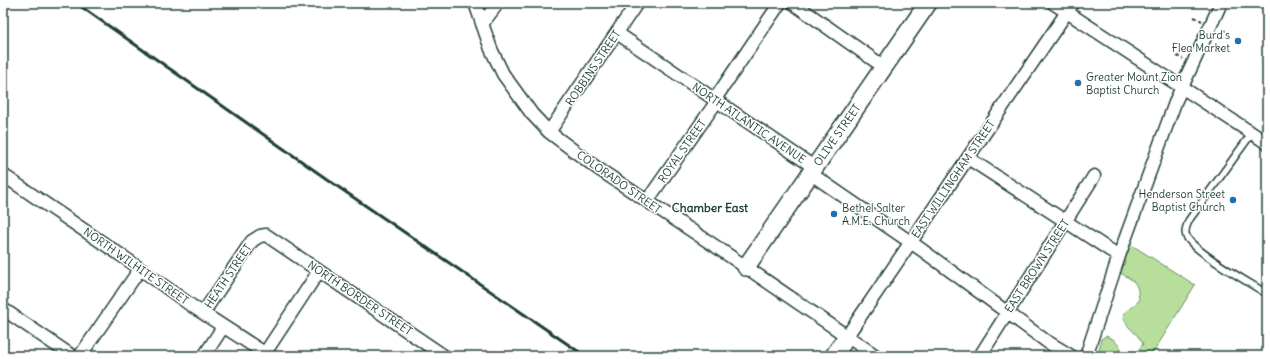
<svg xmlns="http://www.w3.org/2000/svg" width="1270" height="359" viewBox="0 0 1270 359" font-family="Delius,sans-serif">
<style>
.green{fill:#b7df9b;stroke:#6b8e68}
.lines{fill:none;stroke-linecap:round;stroke-linejoin:round}
.lane-casing{stroke:#1f3d34;stroke-width:9}
.street-casing{stroke:#1f3d34;stroke-width:15}
.secondary-casing{stroke:#1f3d34;stroke-width:20}
.path{stroke:#1f3d34;stroke-width:2;stroke-dasharray:3 3;stroke-linecap:butt}
.lane{stroke:#fff;stroke-width:6}
.street{stroke:#fff;stroke-width:12}
.secondary{stroke:#fff;stroke-width:17}
.rail{stroke:#1f3d34;stroke-width:3}
.poi-dot{fill:#1f6fb2;stroke:#fff;stroke-width:1.5}
.labels{text-anchor:middle;stroke-width:3;stroke-linejoin:round;paint-order:stroke}
.poi-label{font-size:11px;fill:#1f3d34;stroke:#fff;text-anchor:end}
.street-label{font-size:11px;fill:#1f3d34;stroke:#fff}
.neighbourhood-label{font-size:12px;font-weight:bold;fill:#1f3d34;stroke:#fff}
</style>
<rect width="100%" height="100%" fill="#fff"/>
<filter id="ink" filterUnits="userSpaceOnUse"><feTurbulence type="fractalNoise" baseFrequency=".025" numOctaves="2"/><feDisplacementMap in="SourceGraphic" scale="8" xChannelSelector="R" yChannelSelector="G"/><feConvolveMatrix kernelMatrix="1 2 1 2 8 2 1 2 1" color-interpolation-filters="sRGB"/></filter>
<g filter="url(#ink)">
<path class="green" d="M1130,244L1195,285L1151,356H1134L1143,344C1137,331 1125,329 1123,314L1139,301C1138,281 1135,282 1119,272Z
M1106,336L1113,339L1121,348L1120,351L1116,354L1120,356H1098L1101,339Z"/>
<g class="lines">
<g class="lane-casing">
<path id="lane" d="M1252,133L1189,220C1187,225 1184,230 1186,235C1190,250 1252,284 1267,294"/>
</g>
<g class="street-casing">
<path id="street" d="M475,3L491,49L503,74L532,114L549,132L597,168L718,248L876,356
M793,3L884,67
M1053,3L1267,143
M482,24L498,3
M617,33L808,163L817,178L922,250L1046,341L1071,356
M715,99L780,3
M549,132L637,3
M968,158L1119,256
M3,175L125,258L192,306L269,356
M647,201L717,101
M3,309L72,356
M203,313L252,241L260,236L266,235L444,356
M847,336L1073,3
M265,353L319,271
M80,356L140,269
M204,356L223,327
M980,356L1094,176
M1086,356L1119,256L1176,100L1221,3"/>
</g>
<g class="secondary-casing">
<path id="secondary" d="M746,267L928,3
M834,356L847,336"/>
</g>
<path class="path" d="M1194,17L1202,21
M1177,56L1183,59"/>
<use href="#lane" class="lane"/>
<use href="#street" class="street"/>
<use href="#secondary" class="secondary"/>
<path class="rail" d="M76,3L331,182L585,356"/>
</g>
</g>
<g class="poi-dot">
<circle cx="1238" cy="41" r="4"/>
<circle cx="1078" cy="83" r="4"/>
<circle cx="1233" cy="200" r="4"/>
<circle cx="834" cy="214" r="4"/>
</g>
<g class="labels">
<g class="poi-label">
<text x="1230" y="39">Burd's<tspan x="1230" dy="13">Flea Market</tspan></text>
<text x="1086" y="81" text-anchor="start">Greater Mount Zion<tspan x="1086" dy="13">Baptist Church</tspan></text>
<text x="1225" y="198">Henderson Street<tspan x="1225" dy="13">Baptist Church</tspan></text>
<text x="842" y="212" text-anchor="start">Bethel Salter<tspan x="842" dy="13">A.M.E. Church</tspan></text>
</g>
<g class="street-label">
<text transform="translate(593 68) rotate(-56)" y="4">ROBBINS STREET</text>
<text transform="translate(749 123) rotate(34)" y="4">NORTH ATLANTIC AVENUE</text>
<text transform="translate(837 135) rotate(-55)" y="4">OLIVE STREET</text>
<text transform="translate(682 151) rotate(-55)" y="4">ROYAL STREET</text>
<text transform="translate(953 179) rotate(-56)" y="4">EAST WILLINGHAM STREET</text>
<text transform="translate(619 182) rotate(35)" y="4">COLORADO STREET</text>
<text transform="translate(136 266) rotate(35)" y="4">NORTH WILHITE STREET</text>
<text transform="translate(1037 266) rotate(-57)" y="4">EAST BROWN STREET</text>
<text transform="translate(228 276) rotate(-56)" y="4">HEATH STREET</text>
<text transform="translate(360 298) rotate(34)" y="4">NORTH BORDER STREET</text>
</g>
<g class="neighbourhood-label">
<text x="710" y="212">Chamber East</text>
</g>
</g>
<rect width="1270" height="359" fill="none" stroke="#fff" stroke-width="16"/>
<rect x="8" y="8" width="1254" height="343" fill="none" stroke="#1f3d34" stroke-width="1.5" filter="url(#ink)"/>
</svg>
